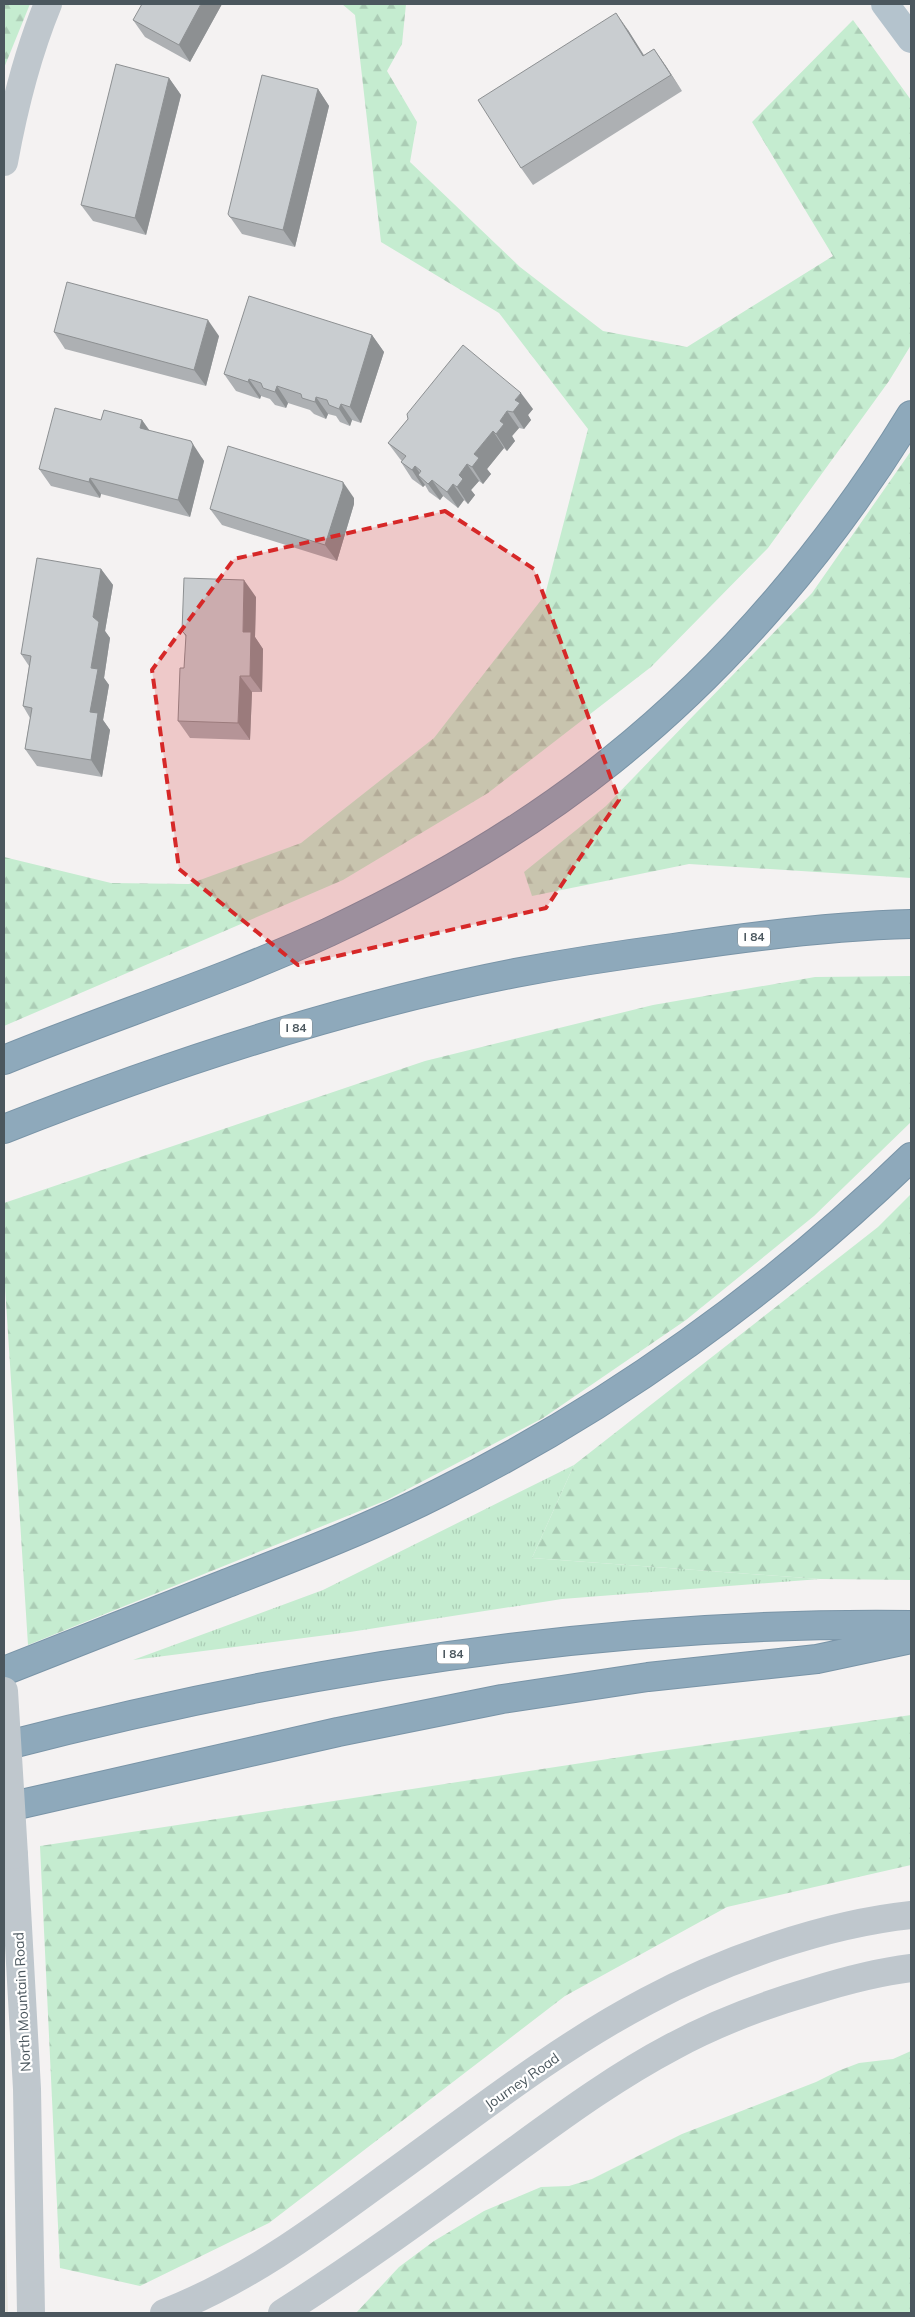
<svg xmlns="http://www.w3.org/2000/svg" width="915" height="2317" viewBox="0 0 915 2317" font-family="Mulish,sans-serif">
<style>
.commercial{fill:#e9e6e0}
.grass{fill:url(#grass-tufts)}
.forest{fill:url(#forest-firs)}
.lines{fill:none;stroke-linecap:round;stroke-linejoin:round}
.highway-casing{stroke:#7994a7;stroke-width:30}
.street{stroke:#bfc7cd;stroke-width:28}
.primary{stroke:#b4c3cd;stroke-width:28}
.highway{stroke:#8ea9bb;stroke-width:28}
.street-bridge{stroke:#bfc7cd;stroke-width:28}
.wall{fill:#adb0b3}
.shaded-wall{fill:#8d9092}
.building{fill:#c9cdd0;stroke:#8d9092}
.marked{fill:#d62828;fill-opacity:0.2;stroke:#d62828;stroke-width:4;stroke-dasharray:10 6;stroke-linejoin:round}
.labels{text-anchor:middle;stroke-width:4.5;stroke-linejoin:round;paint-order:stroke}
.shield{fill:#fff;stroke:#81898e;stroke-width:1}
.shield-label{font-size:12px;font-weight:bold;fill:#4b575e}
.street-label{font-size:14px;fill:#4b575e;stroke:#fff}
</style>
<defs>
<pattern id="grass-tufts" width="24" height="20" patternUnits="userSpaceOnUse" patternTransform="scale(1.25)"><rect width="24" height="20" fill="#c5ecd0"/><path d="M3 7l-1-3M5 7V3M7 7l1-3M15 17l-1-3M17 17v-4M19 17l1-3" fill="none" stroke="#abccb5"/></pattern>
<pattern id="forest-firs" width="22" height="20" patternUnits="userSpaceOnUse" patternTransform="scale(1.25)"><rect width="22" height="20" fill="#c5ecd0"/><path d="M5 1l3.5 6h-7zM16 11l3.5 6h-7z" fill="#abccb5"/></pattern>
</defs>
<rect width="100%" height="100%" fill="#f4f2f2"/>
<path class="commercial" d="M4,2177L7,2278L8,2313H4Z"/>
<path class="grass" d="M574,1465L532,1558L820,1579L562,1599L350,1632L133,1660L323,1590Z"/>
<path class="forest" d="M4,4H30L4,68Z
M342,4H406L402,44L387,71L417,122L410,162L520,267L603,331L687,347L833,256L752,122L853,20L911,100V345L889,381L768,548L651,667L488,793L343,880L4,1026V857L111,883L189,884L301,843L434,738L545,595L588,429L499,313L381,242L355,15Z
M911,451V878L689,864L532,896L524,872L606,806L812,593Z
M911,976V1122L814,1216L686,1320L543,1418L387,1500L28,1645L4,1271V1203L425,1061L653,1005L815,977Z
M911,1194V1580L820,1579L532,1558L574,1465L878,1227Z
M911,1715V1865L727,1907L565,1996L269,2223L140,2286L60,2268L40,1846L647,1753Z
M911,2051V2313H356L399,2267L434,2241L484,2211L541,2187L569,2186L592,2179L682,2134L816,2082L838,2071L859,2063L893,2059Z"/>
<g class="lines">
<g class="highway-casing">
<path id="highway" d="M4,1060C112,1016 223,981 329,932C429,885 526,829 612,760C731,665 832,544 911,415
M4,1129C169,1064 341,1007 515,973C568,963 620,955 673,948C752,936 832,926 911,924
M4,1671C78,1642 151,1613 225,1584C297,1556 370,1528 439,1493C612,1407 773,1291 911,1157
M4,1746C300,1669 604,1621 911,1625
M4,1808L338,1732L502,1699L648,1677L817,1659L911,1639"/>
</g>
<path class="street" d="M4,162C14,107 27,55 48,4
M14,1855L27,2089L31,2313
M164,2313C244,2282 312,2232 380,2182C467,2120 552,2051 647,2001C723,1960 825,1924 911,1915
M282,2313C364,2261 442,2203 521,2146C569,2111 619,2075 672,2047C716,2023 764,2005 812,1991C844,1981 878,1972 911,1968"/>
<path class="primary" d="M885,4L911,39"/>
<use href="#highway" class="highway"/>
<path class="street-bridge" d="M4,1691L14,1855"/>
</g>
<path class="wall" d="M222,4L190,62L145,37L133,20Z
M628,30L644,55L654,49L682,91L533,185L521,168Z
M169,78L181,95L146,235L93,221L81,205Z
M318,89L329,106L295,247L242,234L230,217Z
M54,332L219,336L206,386L65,349Z
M372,335L384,352L361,423L352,420L350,426L340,422L336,416L328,414L326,419L314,414L310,410L288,403L286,408L275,405L270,399L261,396L260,399L236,391L224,374Z
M533,409L528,415L531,420L524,429L519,428L512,436L515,441L507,451L504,448L487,469L491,474L483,484L479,481L471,490L475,495L468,504L464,500L458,508L443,496L440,500L429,492L425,485L423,487L412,479L401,462L402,461L400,459L388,443L408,419Z
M101,420H142L150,431L202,458L204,461L190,517L101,494L100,498L51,486L39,469Z
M354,498V504L337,561L222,525L210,509Z
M101,569L113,585L105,631L110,638L104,678L109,685L103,720L110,730L102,777L37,766L25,749L30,718L23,706L29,666L21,654Z
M256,597L255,637L263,649L262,692H252L250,740L190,738L178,721L184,668L186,637L182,631Z"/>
<path class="shaded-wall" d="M201,4H222L190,62L179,45Z
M616,13L628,30L654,72L643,56Z
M654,49L666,66L682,91L671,75Z
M169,78L181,95L146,235L135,218Z
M318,89L329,106L295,247L283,230Z
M208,320L219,336L206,386L194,370Z
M372,335L384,352L361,423L350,407Z
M249,379L261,396L260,399L248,382Z
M277,386L288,403L286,408L275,392Z
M521,393L533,409L528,415L531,420L524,429L513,412L515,400Z
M316,397L328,414L326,419L315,402Z
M341,404L352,420L350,426L339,409Z
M507,411L519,428L512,436L515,441L507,451L496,434L500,421Z
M142,420L153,436L140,428Z
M493,431L504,448L487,469L491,474L483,484L472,467L474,454Z
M191,441L204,461L190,517L178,500Z
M467,464L479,481L471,490L475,495L468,504L457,487L459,475Z
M415,466L426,482L418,475L425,485L423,487L412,470Z
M90,478L101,494L100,498L89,482Z
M432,480L443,496L440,500L428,484Z
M343,482L354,498V504L337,561L325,545Z
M453,484L464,500L458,508L447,492Z
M101,569L113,585L105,631L110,638L104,678L109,685L103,720L110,730L102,777L91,760L90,712L93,617Z
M244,580L256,597L255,637L263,649L262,692L250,676L243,632Z
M240,676L252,692L250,740L238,723Z"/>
<path class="building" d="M142,4H201L179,45L133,20Z
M616,13L643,56L654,49L671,75L521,168L478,100Z
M116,64L169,78L135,218L81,205Z
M262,75L318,89L283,230L230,217L228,214Z
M67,282L208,320L194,370L54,332Z
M249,296L372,335L350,407L341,404L339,409L329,405L327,400L316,397L315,402L302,398L301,394L277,386L275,392L263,388L261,383L249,379L248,382L224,374Z
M463,345L521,393L515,400L520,403L513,412L507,411L500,421L504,424L496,434L493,431L474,454L479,458L472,467L467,464L459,475L463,479L457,487L453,484L447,492L432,480L428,484L418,475L421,471L415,466L412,470L401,462L406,456L388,443L408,419L407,414Z
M55,408L101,420L104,410L142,420L140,428L191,441L193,445L178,500L90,478L89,482L39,469Z
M228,446L343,482V488L325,545L210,509Z
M37,558L101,569L93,617L99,622L91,668L98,669L90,712L98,713L91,760L25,749L32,708L23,706L31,656L21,654Z
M184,578L244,580L243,632H251L250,676H240L238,723L178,721L180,668H184L186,635L182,631Z"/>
<path class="marked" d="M445,511L534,569L619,800L546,908L298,965L179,869L152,670L234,559Z"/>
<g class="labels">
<g class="shield">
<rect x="738" y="927.5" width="32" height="19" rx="4"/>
<rect x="280" y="1018.5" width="32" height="19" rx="4"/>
<rect x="437" y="1644.5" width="32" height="19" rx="4"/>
</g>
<g class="shield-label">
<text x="754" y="941">I 84</text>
<text x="296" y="1032">I 84</text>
<text x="453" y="1658">I 84</text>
</g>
<g class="street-label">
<text transform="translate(22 2002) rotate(-93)" y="5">North Mountain Road</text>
<text transform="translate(522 2081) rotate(-35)" y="5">Journey Road</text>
</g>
</g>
<rect width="915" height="2317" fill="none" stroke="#4b575e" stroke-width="10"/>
</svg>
